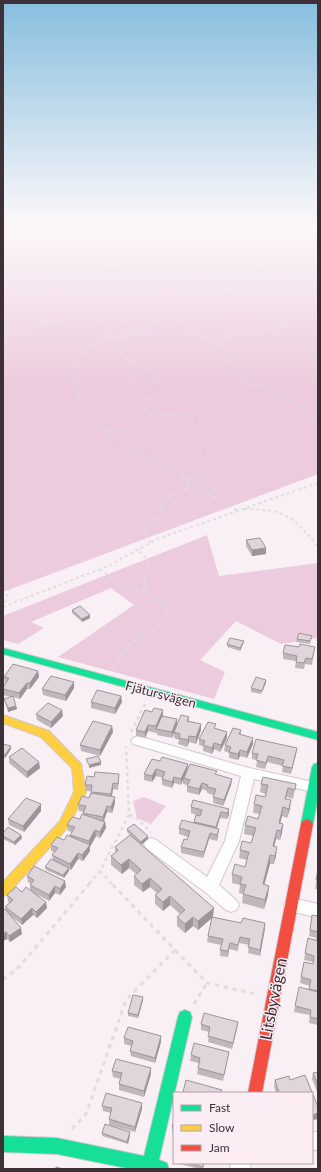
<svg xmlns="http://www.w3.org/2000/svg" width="321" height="1172" viewBox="0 0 321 1172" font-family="Lato,sans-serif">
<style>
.green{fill:#eccbde}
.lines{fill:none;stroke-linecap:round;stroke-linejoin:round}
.street-casing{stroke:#d3c8ce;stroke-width:2}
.fast-casing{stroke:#d3c8ce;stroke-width:2}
.slow-casing{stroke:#d3c8ce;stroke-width:2}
.jam-casing{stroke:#d3c8ce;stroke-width:2}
.path-far4{stroke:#e0dddf;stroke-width:1;stroke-dasharray:2 2;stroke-linecap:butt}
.path-far3{stroke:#e0dddf;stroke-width:1.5;stroke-dasharray:2.5 2.5;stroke-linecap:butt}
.path-far2{stroke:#e0dddf;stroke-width:2;stroke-dasharray:3 3;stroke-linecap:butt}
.path-far1{stroke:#e0dddf;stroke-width:2.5;stroke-dasharray:3.5 3.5;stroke-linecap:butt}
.path{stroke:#e0dddf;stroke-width:3;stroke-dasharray:4.5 4.5;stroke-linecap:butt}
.street{fill:#fefdfe;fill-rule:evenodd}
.fast{fill:#16e098;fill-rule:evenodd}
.slow{fill:#ffcf43;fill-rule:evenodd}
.jam{fill:#f24e42;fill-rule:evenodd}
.wall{fill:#c0b7bc}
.shaded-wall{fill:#9c9599}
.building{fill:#dfd5db;stroke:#9c9599}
.labels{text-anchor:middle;stroke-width:3;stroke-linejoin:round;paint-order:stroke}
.street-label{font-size:13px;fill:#3e3037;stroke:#fcedf5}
.near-street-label{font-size:16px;fill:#3e3037;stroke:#fcedf5}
</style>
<rect width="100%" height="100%" fill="#f8f0f5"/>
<path class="green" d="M3,223H318V474L3,592Z
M207,535L219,576L318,563V638L281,644L236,621L200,660L225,672L214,699L58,657L134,605L111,588L31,622L44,628L18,644L3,640V616Z
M144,797L166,806L151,824L137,818L133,801Z"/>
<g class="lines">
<g class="street-casing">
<path id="street" d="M138,736L249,768L318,783V793L254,779L239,841L219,885L236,900L239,905L236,910L231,912L226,910L205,892L146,848L144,844L146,840L151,838L156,840L207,877L225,841L241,776L133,744L131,741L133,738Z
M292,898L318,904V918L287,910L284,905L287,900Z
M318,1131V1149L312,1151V1133Z
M231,1163H251L250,1169H230Z"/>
</g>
<g class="fast-casing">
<path id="fast" d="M3,648L318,732V740L3,654Z
M318,763V797L313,824L311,827L307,829L303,827L301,824L312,767L314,764Z
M185,1010L190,1012L192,1017L159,1160L167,1163L169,1169H131L57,1154L3,1152V1136L57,1138L144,1156L178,1017L180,1012Z"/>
</g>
<g class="slow-casing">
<path id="slow" d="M3,715L49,731L81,764L86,792L68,827L7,895L3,896V882L60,821L74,792L72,768L41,737L3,723Z"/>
</g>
<g class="jam-casing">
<path id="jam" d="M307,819L311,821L313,824L262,1093H248L301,824L303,821Z"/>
</g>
<path class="path-far4" d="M3,223H9L19,227L20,230L33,237
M43,223V232L88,253L93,259L109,265L161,267L186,275L208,286L213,293L231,306L265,313L275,321L318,328
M61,223L70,229
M185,223L188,229
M146,227L160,223
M74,229H112L128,231
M184,229L182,237L212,252L242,258L246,262L256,265L280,266L295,274L293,278L284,280L290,294L252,290L241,292L227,288L180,296L171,301L168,308C176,320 186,328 199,335
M278,232L277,228L281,223
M124,233L127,234L130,240L146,244L147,247L144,255L149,265
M315,234L301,257L318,274
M3,241H14L65,230H75L87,236L93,237L124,233L138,228L153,227L214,230L249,229L308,235L318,233
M3,272L40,290L69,319
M290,294H318
M256,311L265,307L268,302L264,299L272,295L273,292
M96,317H113L130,324L142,326L154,323
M3,318L27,313L33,314L41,321L51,323
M4,335C31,328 78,310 104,322L110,335
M130,335L138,333L170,313
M232,335L234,333L291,326"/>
<path class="path-far3" d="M134,334C122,336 93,343 84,351C77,358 75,370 71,379L78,384L79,400L96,429L109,432L126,449L147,456L181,472L184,476
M197,334L230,353C231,365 237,382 251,385C257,386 263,386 269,388C287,397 306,411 318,426
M3,335L8,334
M220,345L233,334
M127,359C143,365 156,377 164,393L162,396L141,401
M149,415H188L195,425L201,430C204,453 224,463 194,476
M109,432L130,428L149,417V412C139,397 125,384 132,365L115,346L110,334"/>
<path class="path-far2" d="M186,480L196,475
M188,482L197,484L205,492L237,510
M244,509C285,509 293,516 318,547
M150,543L145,528L163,515L161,502C170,494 180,494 190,486L183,475
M100,569L123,587L146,593
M3,571L9,590L4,606
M3,607L108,566L157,539L318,483
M122,656L131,643L159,627L167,613C162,601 157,603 148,596C140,589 145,573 150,566L147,559L138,550"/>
<path class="path-far1" d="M113,668L122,655
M131,732L146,702
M129,815L137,818L151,833
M100,871L112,884
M89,884L100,871L129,815L126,746"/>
<path class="path" d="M175,950L207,983L256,994
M3,980L20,966L90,883
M194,1004L207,983
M72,1129L86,1114L126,1000L175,950L111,883"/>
<use href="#street" class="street"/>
<use href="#fast" class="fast"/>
<use href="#slow" class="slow"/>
<use href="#jam" class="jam"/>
</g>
<path class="wall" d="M246,540L266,548V554L252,556L246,546Z
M72,610L90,618L82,622L72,613Z
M297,639H311L310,644L296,642Z
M244,641L243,644L240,651L227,647V644Z
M299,647H315L312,665L305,664L304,669L295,668L296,661L283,659V653Z
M38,671L39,677L30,689H27L20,699L13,697L17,709L8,712L5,702L4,699L11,697L3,695V687L6,683H5L4,677Z
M266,680V683L261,694L251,692V688Z
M74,682V688L66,701L43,695L42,689Z
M121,696L122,702L115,714L91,708V702Z
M36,714L63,716L51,728L37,720Z
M163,716L177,724L189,717V721L201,730L196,744L189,742L187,747L178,744L179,740L174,738V733L172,738L157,735L156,731V733L148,731L145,738L136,736V730Z
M112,726L113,732L100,756L81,751L80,745Z
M215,728L227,732V738L220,752L214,749L212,754L203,751V746L199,745V739Z
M241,730V735L253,744L247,758L240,756L238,760L229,758V753L224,751L225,745Z
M3,744L11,746V749L5,758L3,757Z
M297,748L296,754L291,774L282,772L283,766L267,762L265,769L256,767L257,760L252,759V753Z
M9,757L40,768L27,778L9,763Z
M160,761L188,764L187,769L216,774L232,779L231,785L223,806L213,803V797L214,795L207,793V791L202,789L199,795L187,792V785L183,784V779L181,785L174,783L172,788L162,785V779L163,778L156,776L152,782L144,780V774Z
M119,774V780L118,790L113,789L112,797H115V803L112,813L107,812L104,821L105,822L106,828L100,838L96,836L90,847V851L83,861L78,859L71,870L69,869V871L64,878L46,870L45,867L53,860L52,855L54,852L51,851V845L70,837V835L72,832L68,831L67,825L80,819L83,815L84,812L79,811L78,805L89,798L91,791H85V785L94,777Z
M261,784H296L293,799L287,797L286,799L290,809L287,818L282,816L280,823L283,824L282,833L280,840L276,839L274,847L276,856L274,864H270L264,885L268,895L264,909L242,903L243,894L239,893L240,885L232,883V874L245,867L247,860L239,858L240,850L251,843L253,836L244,834L245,825L258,819L260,814L253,813L254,804L265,797V794L260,792Z
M191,807L229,809V815L227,819L220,818L217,828L218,835L217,841L209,839L203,858L181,853V847L187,840L188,837L179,834V828L194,823V822L200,816L191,813Z
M41,811L24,832L9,825L8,819Z
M127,829L148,839L141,845L213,917L241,923H265L260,956L248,953L249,945L239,943L238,951L229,949L228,957L220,956L221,945L207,942L208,936L212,918L198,930L193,926L185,933L177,926V917L180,914L170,905L163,911L155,904V895L157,893L150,887L143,892L134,885V876L136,874L129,868L122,874L111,865V856L115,853V847L130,835L127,832Z
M3,833L22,838L15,845L3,839Z
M318,868V889H315Z
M27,876L66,887L60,895L55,893L49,901L36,894L47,908L37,918L33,915L22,925L12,917L22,934L10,942L7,939L3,941V911L6,910L5,907L10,903L8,902L7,895L30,890V885L31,884L28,882Z
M312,915L318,916V1025L309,1023L310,1015L294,1012L299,987L309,990L310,986L300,983L304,962L313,964V962L304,960L308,938L316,940L317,938L309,936Z
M143,1000L138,1018L128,1016V1013Z
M238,1022L237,1028L232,1049L208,1042L209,1032L201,1030V1024Z
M161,1036V1042L155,1063L131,1056L130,1051L132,1046L124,1044V1038Z
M191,1055L228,1058L223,1081L197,1074L198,1068L199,1063L190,1061Z
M112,1071L151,1074L144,1097L119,1090V1084L120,1079L113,1077Z
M318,1072V1094L312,1079L313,1073Z
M305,1075L318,1107V1119L312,1120V1093H276L274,1086L275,1080L289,1076L290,1080Z
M102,1106L142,1109L135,1132L109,1125V1119L111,1113L103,1111Z
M174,1121V1133L172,1132V1127Z
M130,1132V1135L128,1144L102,1136V1133Z
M176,1163H204L203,1169H199Z"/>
<path class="shaded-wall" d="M266,548V554L252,556V550Z
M90,615V618L82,622V619Z
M244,641L243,644L240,651V648Z
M38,671L39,677L30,689V683Z
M266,680V683L261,694L262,691Z
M74,682V688L66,701L65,695Z
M27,683V689L20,699L19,693Z
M121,696L122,702L115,714V708Z
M16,706L17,709L8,712V708Z
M62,710L63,716L51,728V722Z
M163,710V716L156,729V733V726Z
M177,719V725L172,738V732Z
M201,724V730L196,744V737Z
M148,725V731L145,738V732Z
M112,726L113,732L100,756V750Z
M227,732V738L220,752L221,745Z
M189,736V742L187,747L188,740Z
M253,738V744L247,758V752Z
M214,743V749L212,754V748Z
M11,746V749L5,758V755Z
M297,748L296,754L291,774L292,768Z
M240,750V756L238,760V754Z
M268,756L267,762L265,769L266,763Z
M39,762L40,768L27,778V772Z
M101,762V765L89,768V765Z
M188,764L187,770L184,778L181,785V779Z
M156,769V776L152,782V776Z
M174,777V783L172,788V782Z
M232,779L231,785L223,806L224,800Z
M113,783V789L111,800V794Z
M202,783V789L199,795V789Z
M115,797V803L112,813L111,807Z
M291,800L290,809L287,818Z
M41,804V811L24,832L23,826Z
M107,806V812L103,823V817Z
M283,807L282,816L278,832L279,823Z
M229,809V815L227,819L228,813Z
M221,812L220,818L215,833L216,827Z
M105,822L106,828L100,838V832Z
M283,824L282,833L280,840L281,831Z
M219,829L217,841V835Z
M95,830L96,836L90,847V851L83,861L82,855L89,845V841Z
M277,830L276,839L272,855L273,846Z
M210,833L209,839L203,858L204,852Z
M21,835L22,838L15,845L14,842Z
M148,836V839L141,845V842Z
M277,847L276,856L274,864L275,856Z
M78,853V859L71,870L70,864Z
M270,855V864L262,893L263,884Z
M129,859V868L122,874L121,865Z
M69,868V871L64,878L63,875Z
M150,878V887L143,892L142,884Z
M65,881L66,887L60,895V889Z
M55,886V893L49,901V895Z
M269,886L268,895L264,909L265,900Z
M170,896V905L163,911V902Z
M46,902L47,908L37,918L36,912Z
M32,908L33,915L22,925L21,919Z
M214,908L213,917L198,930V921Z
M193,917V926L185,933V924Z
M265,923V929L260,956V950Z
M21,928L22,934L10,942L9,936Z
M6,932L7,939L3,941V934Z
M230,943L229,949L228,957V951Z
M143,997V1000L138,1018V1015Z
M238,1022L237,1028L232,1049L233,1043Z
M161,1036V1042L155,1063V1058Z
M151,1068V1074L144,1097V1091Z
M142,1103V1109L135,1132V1127Z
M318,1113V1119L312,1120V1115Z
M130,1132V1135L128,1144L127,1142Z"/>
<path class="building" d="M260,538L266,548L252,550L246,540Z
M80,606L90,615L82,619L72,610Z
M299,633L312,636L310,641L297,639Z
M230,638L244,641L240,648L227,644Z
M300,644L315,647L312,659L306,658L304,663L296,662L297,656L283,653L285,645L299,647Z
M13,664L38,671L30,683H27L19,693L3,689V687L9,678L4,677Z
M51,676L74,682L65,695L42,689Z
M256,677L266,680L262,691L251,688Z
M97,690L121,696L115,708L91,702Z
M13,696L16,706L8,708L4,699Z
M48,703L62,710L51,722L36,714Z
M154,708L163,710L156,726L148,725L145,732L136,730L145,710L152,712Z
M181,715L189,717L187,721L201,724L196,737L189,736L188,740L179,738L180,734L174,732Z
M162,716L177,719L172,732L156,729Z
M93,721L112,726L100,750L80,745Z
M208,722L216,724L214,728L227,732L221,745L214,743L212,748L203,745L205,741L199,739Z
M233,728L241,730L239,734L253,738L247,752L240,750L238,754L229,752L231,747L225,745Z
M256,739L297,748L292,768L282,766L284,760L268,756L266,763L256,760L258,754L252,753Z
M3,744L11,746L5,755L3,754Z
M22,748L39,762L27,772L9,757Z
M98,756L101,762L89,765L86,759Z
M162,757L188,764L181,779L174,777L172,782L162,779L165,772L156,769L152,776L144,774L152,759L160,761Z
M190,764L217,771L215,774L232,779L224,800L213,797L216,789L207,787L208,785L202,783L199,789L187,786L190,780L184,778Z
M95,772L119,774L118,784L113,783L111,794L91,792L92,785H85L87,776L94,777Z
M263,777L296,784L295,790L288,788L285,799L291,800L289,809L283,807L279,823L283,824L281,831L277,830L273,846L277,847L275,856L270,855L263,884L269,886L265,900L243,894L246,885L240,884L242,877L232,874L235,864L245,867L249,852L240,850L242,841L251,843L256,828L245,825L248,816L258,819L262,806L254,804L256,795L265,797L268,785L261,784Z
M91,793L115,797L111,807L107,806L103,817L83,813L86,806L78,805L82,796L89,798Z
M26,798L41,804L23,826L8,819Z
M193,800L229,809L228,813L221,812L216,827L194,822L196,815L200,816L202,810L191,807Z
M82,814L105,822L100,832L95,830L89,841L70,835L75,827L67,825L72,817L80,819Z
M182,820L219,829L217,835L210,833L204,852L181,847L184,839L187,840L190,831L179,828Z
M134,824L148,836L141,842L127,829Z
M8,827L21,835L14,842L3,836V833Z
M67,835L90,845L82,855L78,853L70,864L52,855L58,848L51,845L57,837L64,840Z
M130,835L214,908L198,921L193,917L185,924L177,917L185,910L170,896L163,902L155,895L162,889L150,878L142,884L134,876L141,870L129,859L121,865L111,856L118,850L115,847Z
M51,859L69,868L63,875L45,867Z
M34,866L65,881L60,889L55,886L49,895L30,885L34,880L27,876Z
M318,869V880H316Z
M16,887L22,892L26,887L46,902L36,912L32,908L21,919L5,907L13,900L7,895Z
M5,909L21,928L9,936L6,932L3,934V911Z
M312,915L318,916V932L310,930Z
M212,917L241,923L243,918L265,923L260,950L248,947L250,939L240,937L238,945L230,943L228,951L220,950L223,939L208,936Z
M318,932V940L317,939Z
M308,938L318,941V991L309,989L311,980L301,977L304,962L313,964L314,956L305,953Z
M299,987L318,992V1019L310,1017L311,1010L295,1006Z
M133,995L143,997L138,1015L128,1013Z
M204,1013L238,1022L233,1043L208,1036L210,1027L201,1024Z
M128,1027L161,1036L155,1058L130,1051L133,1041L124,1038Z
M194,1043L229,1052L224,1075L198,1068L200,1058L191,1055Z
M116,1059L151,1068L144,1091L119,1084L122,1073L112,1071Z
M318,1072V1085L313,1073Z
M305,1075L318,1107V1113L312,1115V1093H279L275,1080L289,1076L290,1080Z
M186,1080L222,1090L221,1093H185L183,1092Z
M106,1093L142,1103L135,1127L109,1119L112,1108L102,1106Z
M174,1121V1127H172Z
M105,1124L130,1132L127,1142L102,1133Z
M187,1163H204L203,1167Z
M56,1167L63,1169H56Z"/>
<linearGradient id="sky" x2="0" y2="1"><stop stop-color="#87bede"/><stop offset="0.58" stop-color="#fcf8fa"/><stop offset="1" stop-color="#fcf8fa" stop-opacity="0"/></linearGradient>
<rect width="321" height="387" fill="url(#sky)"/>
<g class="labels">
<g class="street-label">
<text transform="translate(161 694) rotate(15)" y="5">Fjätursvägen</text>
</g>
<g class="near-street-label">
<text transform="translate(273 999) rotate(-79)" y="6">Litsbyvägen</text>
</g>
</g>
<rect width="321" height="1172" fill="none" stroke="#3e3037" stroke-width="8"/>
<rect x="173" y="1092" width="140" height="72" fill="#fcedf5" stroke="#b0a1a9"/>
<rect x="181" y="1105" width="20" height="6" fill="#16e098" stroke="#b0a1a9"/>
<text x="209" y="1112" font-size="12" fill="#3e3037">Fast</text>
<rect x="181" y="1125" width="20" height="6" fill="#ffcf43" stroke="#b0a1a9"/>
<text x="209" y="1132" font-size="12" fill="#3e3037">Slow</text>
<rect x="181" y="1145" width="20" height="6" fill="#f24e42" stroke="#b0a1a9"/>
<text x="209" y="1152" font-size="12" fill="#3e3037">Jam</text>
</svg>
